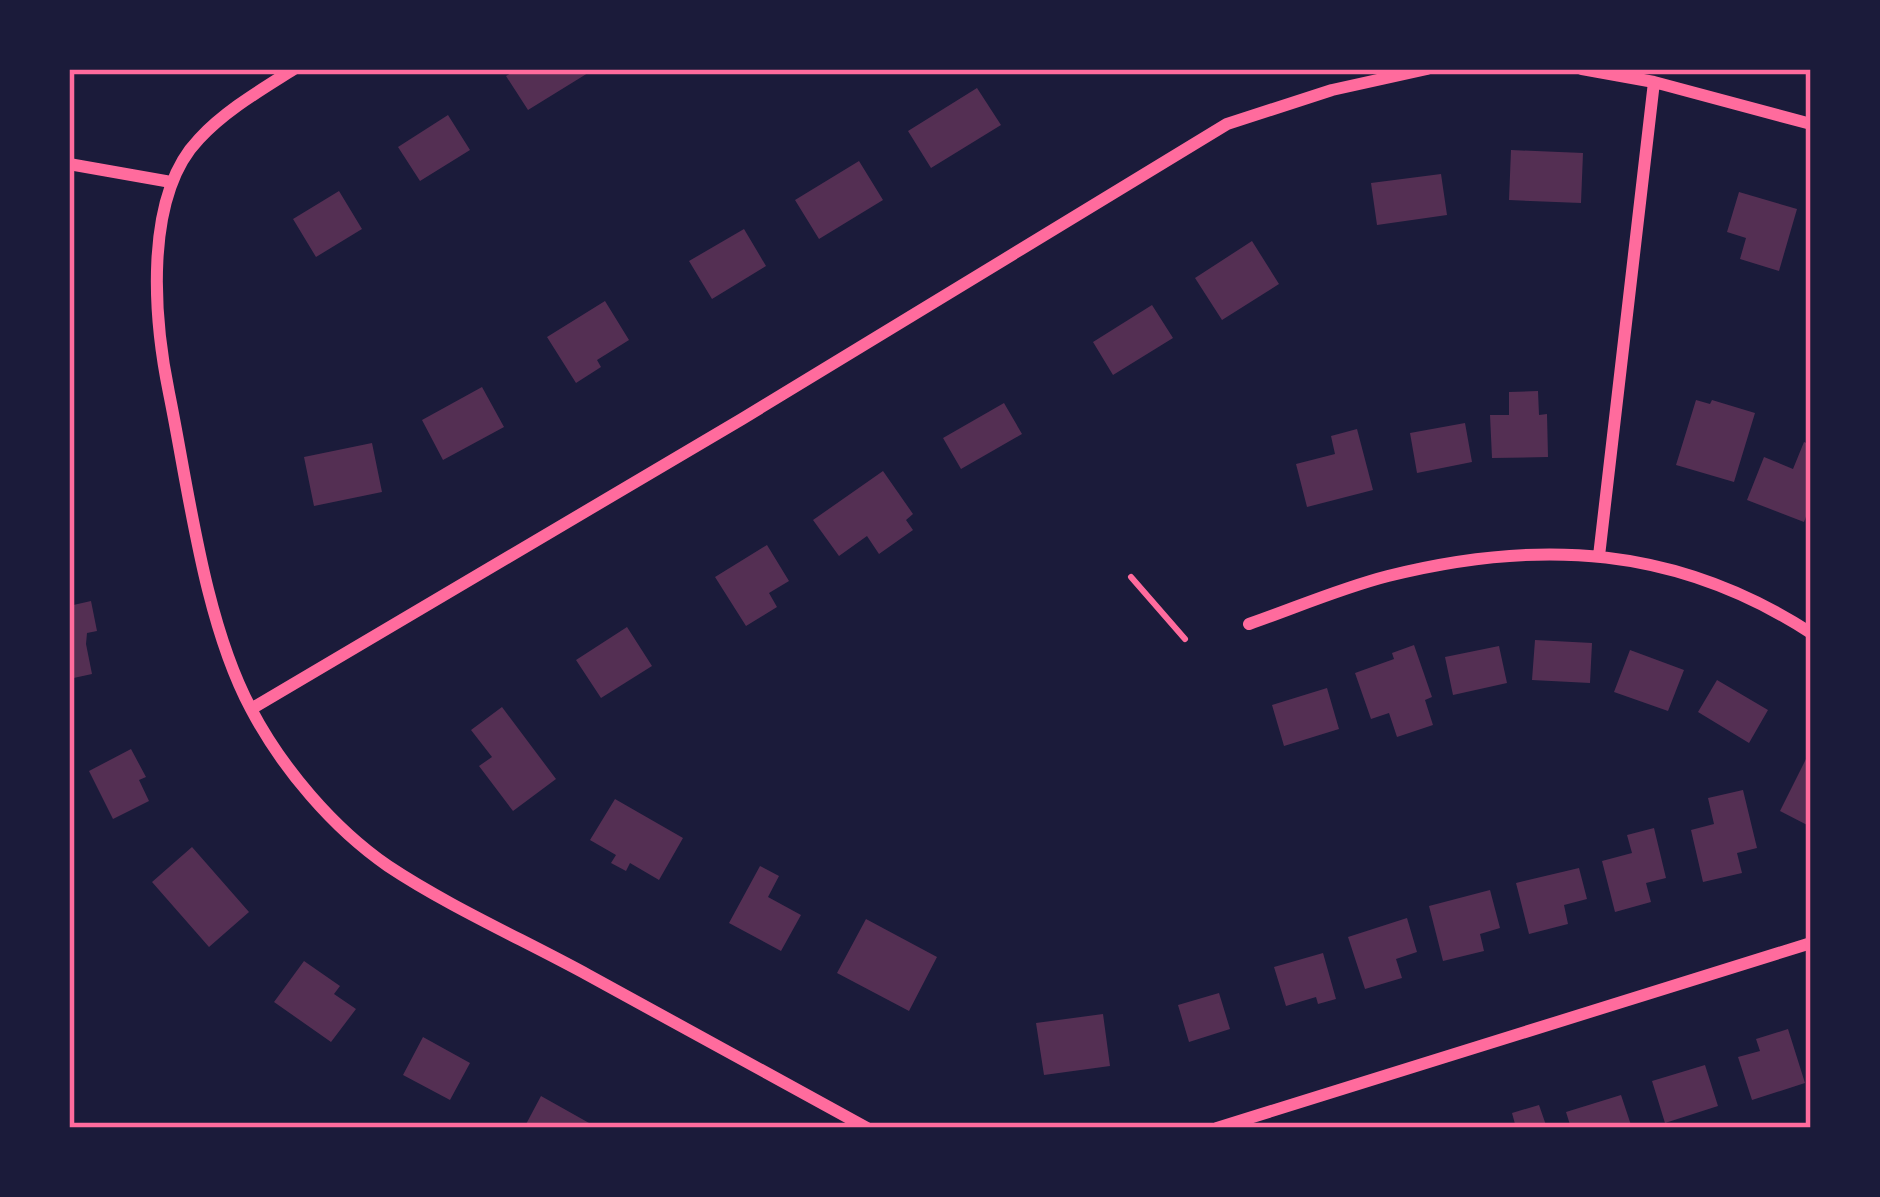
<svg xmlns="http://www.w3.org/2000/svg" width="1880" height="1197" viewBox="0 0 1880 1197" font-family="'Sofia Sans Condensed',sans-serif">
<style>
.building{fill:#542f53}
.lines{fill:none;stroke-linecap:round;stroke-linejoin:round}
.path{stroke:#ff6b9d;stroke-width:6}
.minor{stroke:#ff6b9d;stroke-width:12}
.neatline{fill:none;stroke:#ff6b9d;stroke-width:4.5}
</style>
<rect width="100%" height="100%" fill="#1b1b3a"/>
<path class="building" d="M518,69H586L588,73L528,110L506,76Z
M977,88L1001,125L931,168L908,131Z
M448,115L470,150L420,181L398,147Z
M1511,150L1583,153L1581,203L1509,200Z
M859,161L883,200L819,239L795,200Z
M1441,174L1447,215L1377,225L1371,183Z
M339,191L362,229L316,257L293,219Z
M1739,192L1797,209L1779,271L1740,259L1746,238L1727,232Z
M744,229L766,266L712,299L689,261Z
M1252,241L1279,284L1222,320L1195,278Z
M605,301L629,340L597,360L601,367L576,383L547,337Z
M1152,305L1173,338L1113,375L1093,342Z
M482,387L504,427L443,460L422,420Z
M1538,391L1539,415L1547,414L1548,457L1492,458L1490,415H1509V392Z
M1696,400L1710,404L1712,400L1755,413L1734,482L1676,465Z
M1004,403L1022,434L961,469L943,438Z
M1465,423L1472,462L1417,473L1410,433Z
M1357,429L1373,490L1307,507L1296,464L1335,454L1331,436Z
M1804,442L1811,445V503L1804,522L1747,500L1764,457L1793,469Z
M372,443L382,492L314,506L304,457Z
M883,471L913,514L906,520L913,530L879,554L867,536L839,556L813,520Z
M767,545L789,581L769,593L777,607L746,626L715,577Z
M91,601L97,631L87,633L86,644L92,674L69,679V606Z
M627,627L652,666L601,698L576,660Z
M1535,640L1592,643L1590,683L1532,680Z
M1414,645L1432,697L1425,700L1433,725L1397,737L1389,713L1371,719L1355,673L1394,659L1392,653Z
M1499,646L1507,683L1453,695L1445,657Z
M1630,650L1684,670L1668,711L1614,692Z
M1717,680L1768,710L1749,743L1698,712Z
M1327,688L1339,729L1284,746L1272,705Z
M502,707L556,779L513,811L479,766L492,757L471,730Z
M131,749L146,777L139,780L149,801L113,819L89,771Z
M1806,759L1811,762V827L1780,811Z
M1743,790L1757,848L1737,853L1742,873L1703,882L1691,830L1714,824L1708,798Z
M615,799L683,838L659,880L630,863L626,871L611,863L616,855L590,840Z
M1654,828L1666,878L1646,883L1651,902L1615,912L1602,861L1632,853L1627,835Z
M192,847L249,912L209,947L152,882Z
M760,866L779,876L768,897L801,915L781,951L729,923Z
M1579,868L1587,899L1564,905L1568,924L1529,934L1516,883Z
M1490,890L1500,928L1480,934L1484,951L1443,961L1429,906Z
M1407,918L1417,952L1396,959L1402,978L1365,989L1348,937Z
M866,919L937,957L909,1011L837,973Z
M1323,953L1336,999L1318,1004L1316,997L1286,1006L1274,967Z
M304,961L340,986L334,994L356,1009L331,1042L274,1002Z
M1219,993L1230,1029L1189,1042L1178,1005Z
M1103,1014L1110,1066L1044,1075L1036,1023Z
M1788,1029L1805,1083L1752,1100L1738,1057L1760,1051L1756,1039Z
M423,1037L470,1063L450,1100L403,1075Z
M1705,1065L1718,1106L1665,1123L1652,1081Z
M1621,1095L1632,1128H1571L1566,1112Z
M541,1096L598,1128H524Z
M1539,1105L1547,1128H1506L1515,1124L1512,1113Z"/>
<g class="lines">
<path class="path" d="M1131,577L1185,639"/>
<path class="minor" d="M294,69C261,90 226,110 199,139C143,197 154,320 169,393C189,491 204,621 251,709C282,768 333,828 388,866C448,906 524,940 588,975C681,1026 774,1077 867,1128
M1582,69L1654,82L1811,124
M69,164L171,182
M1599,556L1654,82
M1249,624C1295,608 1341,588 1388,576C1540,538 1677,546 1811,633
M251,709L742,419L1227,124L1332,90L1427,69
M1217,1128L1811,943"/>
</g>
<rect width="1880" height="1197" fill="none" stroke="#1b1b3a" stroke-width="144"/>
<rect x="72" y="72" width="1736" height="1053" class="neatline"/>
</svg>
